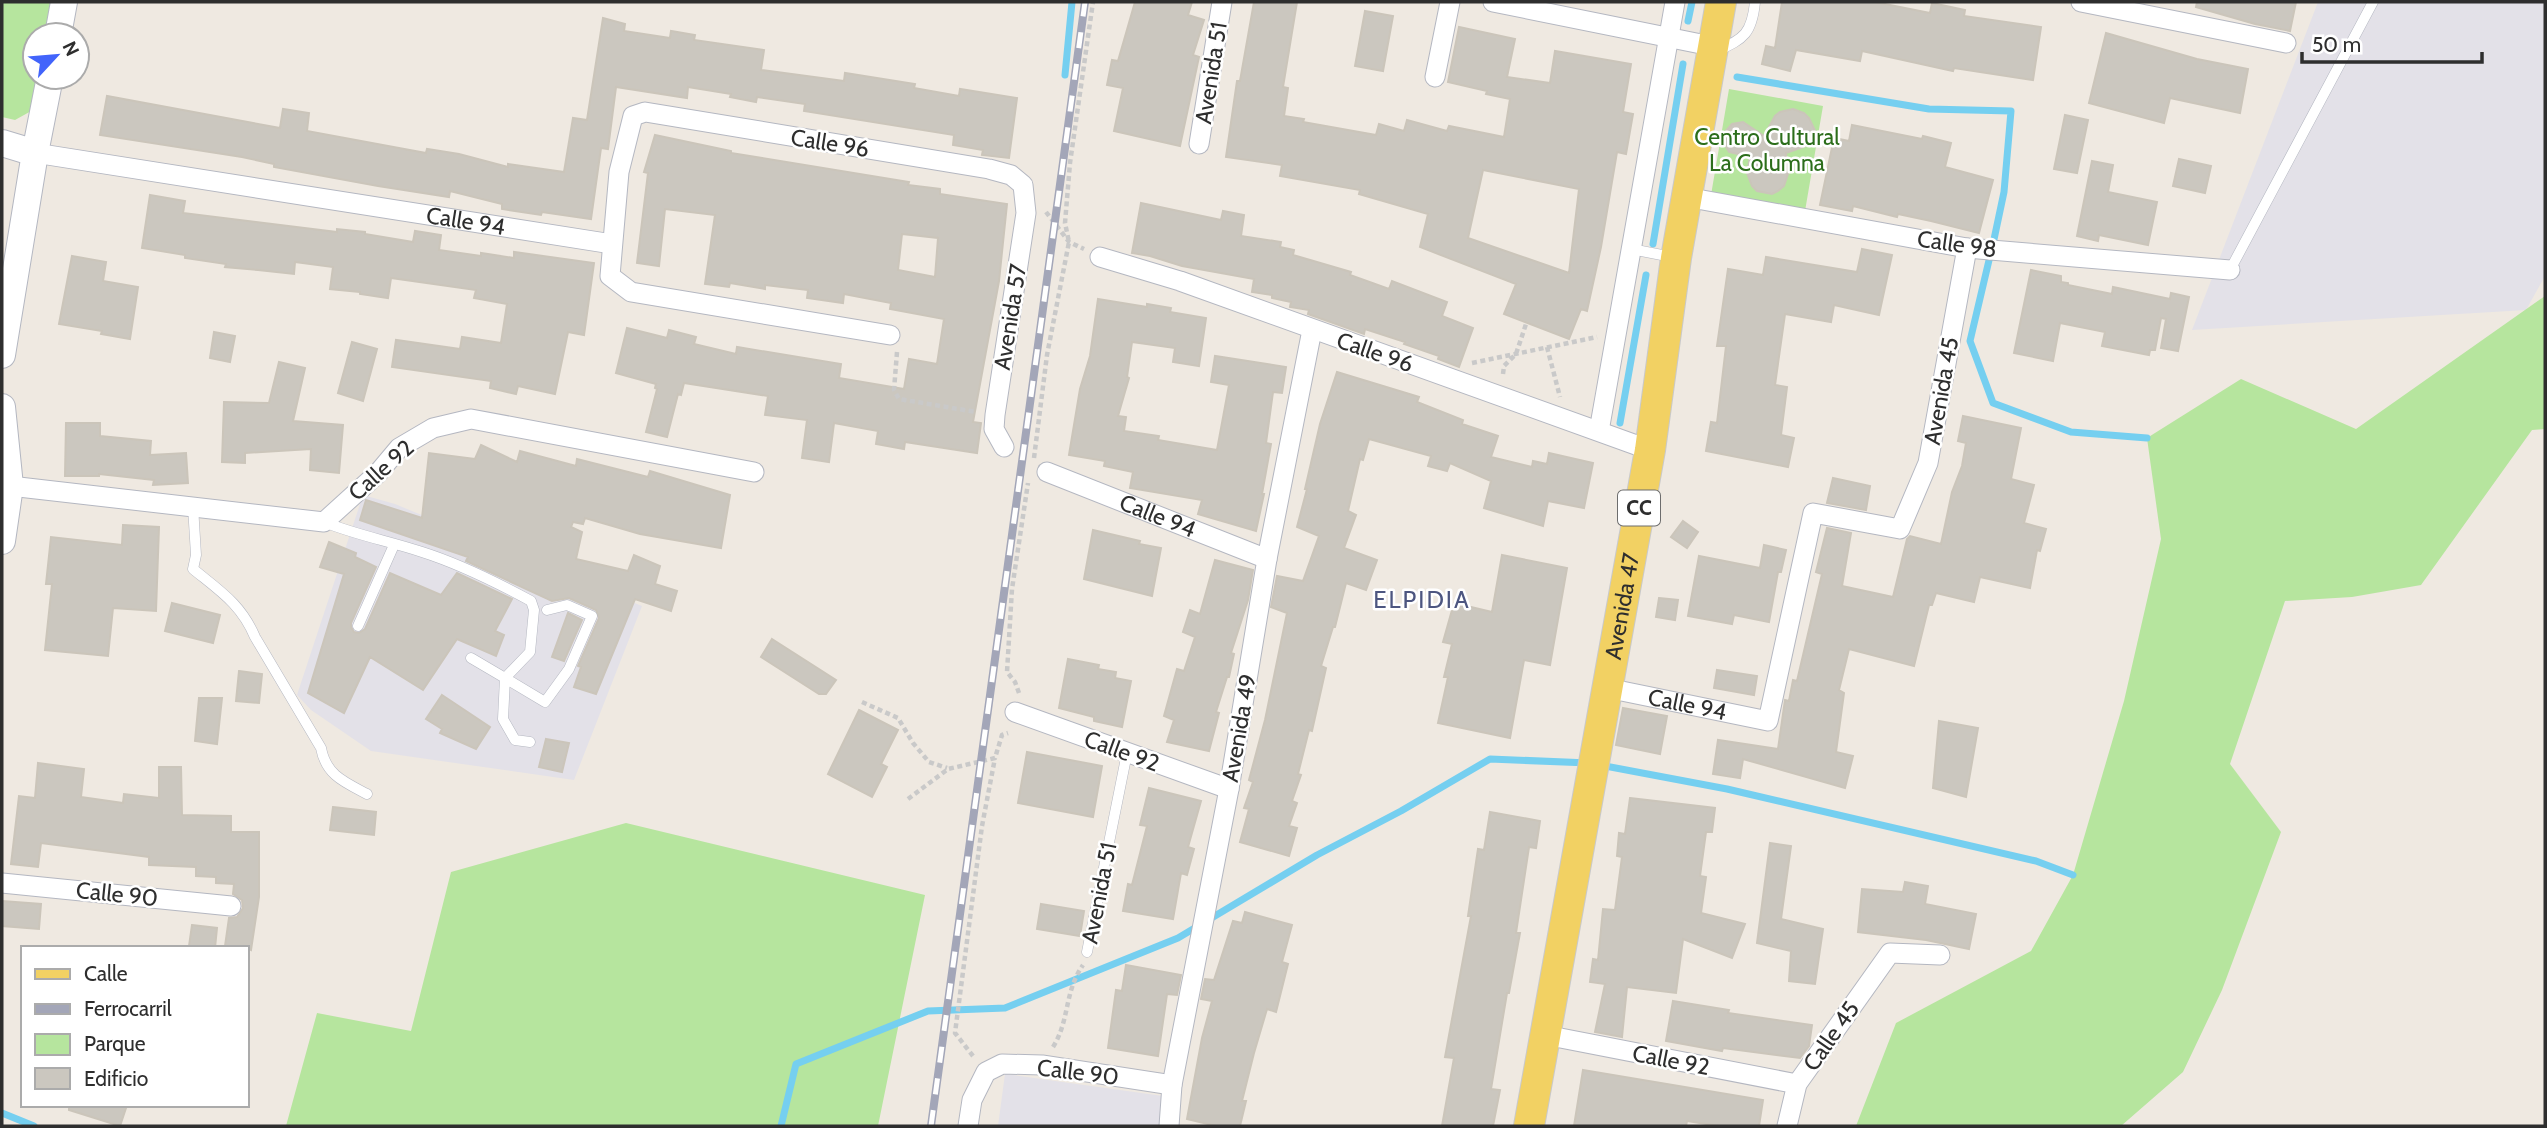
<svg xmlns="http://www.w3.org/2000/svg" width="2547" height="1128" viewBox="0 0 2547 1128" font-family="Cabin,sans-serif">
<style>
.industrial{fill:#e3e1e8}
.green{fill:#b6e59e}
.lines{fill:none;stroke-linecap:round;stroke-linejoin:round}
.stream{stroke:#75cff0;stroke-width:7}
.building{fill:#cbc7bf;stroke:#cbc5ba;stroke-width:2;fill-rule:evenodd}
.lane-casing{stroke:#b4b7c1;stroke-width:11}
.street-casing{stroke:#b4b7c1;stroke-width:21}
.secondary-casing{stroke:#b4b7c1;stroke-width:28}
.primary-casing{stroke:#c9c9c9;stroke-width:32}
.path{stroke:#c9c9c9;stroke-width:4.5;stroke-dasharray:5 3.5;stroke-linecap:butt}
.lane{stroke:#fff;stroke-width:10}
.street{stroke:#fff;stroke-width:19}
.secondary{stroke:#fff;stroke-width:26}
.primary{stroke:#f2d163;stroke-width:30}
.rail-casing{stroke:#a3a6b8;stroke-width:8}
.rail{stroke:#fff;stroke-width:5;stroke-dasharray:16;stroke-linecap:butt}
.labels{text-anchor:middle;stroke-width:5;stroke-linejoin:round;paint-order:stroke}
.shield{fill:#fff;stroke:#6d6d6d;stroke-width:2}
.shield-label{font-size:21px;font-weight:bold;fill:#2e2e2e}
.street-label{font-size:23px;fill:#2e2e2e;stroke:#fff}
.park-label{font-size:23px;fill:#2c6e1b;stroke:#fff}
.neighbourhood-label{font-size:24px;letter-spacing:2px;fill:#4d5680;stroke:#fff}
</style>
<rect width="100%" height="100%" fill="#efe9e1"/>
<path class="industrial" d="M2318,2H2545V276L2526,310L2192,330Z
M363,495L395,504L642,606L574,780L371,751L311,710L297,695Z
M1005,1074L1163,1096L1159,1126H998Z"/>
<path class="green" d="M2,2H51L45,35H35V77H39L33,110L15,120L2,117Z
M1729,89L1823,106L1805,211L1711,195Z
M2545,296V429L2532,430L2421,585L2352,597L2285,601L2230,764L2281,832L2222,990L2183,1072L2121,1126H1856L1896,1023L2031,951L2073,875L2124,701L2161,539L2147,438L2241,379L2356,429Z
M626,823L925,895L878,1126H286L317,1013L411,1031L451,872Z"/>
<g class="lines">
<path class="stream" d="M1688,21L1692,2
M1065,75L1072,2
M1737,77L1929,109L2011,111L2004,192L1993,244
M1653,244L1683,64
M1990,256L1970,341L1993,403L2071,432L2147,438
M1620,423L1646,275
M1600,765L1727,789L2036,861L2073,875
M2,1113L34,1126
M781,1126L796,1064L928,1011L1005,1008L1178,938L1317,855L1401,811L1490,759L1589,763"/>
</g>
<path class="building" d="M1135,2H1192L1188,15L1204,20L1193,55L1199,57L1180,146L1114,131L1123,88L1107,85L1112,60L1118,61Z
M1254,2H1297L1283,87L1288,88L1284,116L1304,119L1303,122L1376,135L1379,124L1404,131L1407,120L1447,131L1449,126L1504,137L1510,99L1486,94L1487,91L1448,82L1459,27L1515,39L1507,77L1550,83L1555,51L1631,64L1623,112L1633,114L1626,154L1617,152L1601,247L1587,311L1581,309L1569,339L1504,314L1516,284L1420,247L1428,214L1359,194L1360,190L1280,176L1282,165L1226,157L1237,81H1240ZM1483,170L1579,189L1569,273L1468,238Z
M1782,2H1875L1930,13L1932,3L1965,10L1964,16L2041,27L2033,80L1954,68L1953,71L1862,51L1860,61L1796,50L1790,71L1762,64L1766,46L1775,48Z
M2197,2H2296L2290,31L2255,24L2196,7Z
M1365,11L1393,16L1383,71L1355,66Z
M603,18L625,24L624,31L670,38L671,31L695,35L694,40L764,50L761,70L844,81L845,73L915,84L914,88L959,96L960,89L1017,98L1009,158L982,155L983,150L953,145L954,135L804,111L805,104L757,97L756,102L730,97L731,94L688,87L687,98L616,87L608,149L601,148L591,219L542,212L541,215L502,209V204L450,191L449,197L378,186L274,167V164L242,157L100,135L107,96L280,128L283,109L309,113L307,131L426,153L427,149L459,154L508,167V164L564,172L573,118L587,120Z
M2106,33L2197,59L2248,69L2240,113L2170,98L2164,123L2089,103Z
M1793,109L1804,113L1809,118L1820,141L1786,153L1788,174L1784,186L1778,191L1772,194L1757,191L1752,186L1747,173L1750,157L1729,152L1724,143L1725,132L1732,124L1743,122L1764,136L1775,116L1780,112Z
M2065,115L2088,120L2077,173L2054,169Z
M1852,125L1922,139L1923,136L1951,143L1945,167L1993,180L1979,233L1931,221L1898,214L1897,217L1853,206L1852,211L1820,205L1834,138L1849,141Z
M655,135L731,151V153L909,182L908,185L940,189V194L1007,204L999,281L973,422L981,423L977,453L905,442L904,449L876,444L878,431L834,423L829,462L802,458L807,420L765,415L768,396L684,383L681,395L678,394L667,437L646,432L657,389L655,388L656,384L616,373L627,328L667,338L669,330L696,337L694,344L736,354L737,347L841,364L839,378L904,389L909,359L937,364L944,319L890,309L891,303L844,294L843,303L807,298L808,290L765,285V289L730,283L729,287L705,284L715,215L665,209L659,266L637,263L648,173L644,172ZM902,234L938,238L935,277L898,270Z
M2179,159L2211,166L2205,193L2173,186Z
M2092,161L2113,165L2108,192L2157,202L2148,245L2099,235L2098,241L2077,236Z
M150,195L185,201L183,213L337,232V229L365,232V234L413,242L415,231L441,235L439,250L481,256V253L514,258V252L594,263L584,335L568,332L555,394L518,386L516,394L490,388L491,381L392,367L396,340L460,349L462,337L501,343L507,304L474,298L476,290L391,278L388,298L360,294V292L330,289L333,267L295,262L294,274L258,270L225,267L226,264L185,258V255L142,248Z
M1141,203L1221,220L1223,211L1244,215L1241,236L1281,242L1280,247L1294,250L1293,255L1351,272L1350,275L1389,289L1392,281L1447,302L1442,316L1473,328L1459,367L1438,359L1439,356L1404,344L1405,342L1365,329L1364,334L1308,314L1309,310L1290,307L1291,302L1272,298V295L1252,292L1254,279L1182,266L1150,256L1132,253Z
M1862,249L1892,255L1879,315L1834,305L1831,322L1785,314L1775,385L1787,387L1781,435L1794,438L1788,467L1706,451L1711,422L1717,423L1726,346H1717L1728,269L1763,275L1766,257L1857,272Z
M72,256L106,262L103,281L138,287L130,339L101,334L102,331L59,324Z
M2031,270L2061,276V282L2068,283V285L2112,294L2113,287L2170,299L2171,293L2189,297L2178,351L2161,348L2166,319L2161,318L2155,350H2150L2149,355L2102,346L2105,332L2060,323L2053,361L2014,353Z
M1098,299L1147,307V304L1171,308L1170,312L1206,318L1199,366L1173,362L1175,348L1132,342L1127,377L1129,378L1118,416L1126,417L1124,431L1159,436L1158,440L1217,450L1229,385L1211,382L1215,356L1286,367L1282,393L1273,392L1266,443L1271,444L1262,494H1264L1256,531L1198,514L1202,500L1130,488L1133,472L1104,466L1105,461L1069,455L1080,389L1090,356Z
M214,332L235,336L230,362L210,358Z
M352,342L377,349L363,401L338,393Z
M279,362L305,368L293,421L343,425L339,473L310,470L311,449L245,453V463L222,462L224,402L269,403Z
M1337,372L1419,397L1417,402L1463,420L1462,424L1498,436L1491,457L1532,467L1533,461L1547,464L1549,453L1593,463L1584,508L1548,501L1543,526L1484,508L1491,481L1450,463L1447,471L1428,466L1431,456L1369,439L1363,460L1360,459L1348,511L1356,515L1344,548L1377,560L1366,590L1346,583L1335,627H1333L1321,666L1326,668L1312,731L1309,730L1298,774L1301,775L1292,801L1297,803L1289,826L1297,828L1289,856L1240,842L1249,809L1244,808L1253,782L1249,780L1265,720L1287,613L1271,607L1277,576L1303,581L1319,536L1297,527L1307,489H1305L1320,424Z
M1963,416L2021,428L2011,479L2034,485L2024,523L2046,529L2040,551L2037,550L2030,588L1980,577L1974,602L1936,593L1932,605H1929L1914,666L1849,649L1839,690L1844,693L1836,752L1853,756L1845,788L1743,759L1740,778L1713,774L1718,740L1778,749L1785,700L1789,701L1793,680L1797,681L1822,574L1816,572L1827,528L1851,533L1842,586L1893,597L1907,539L1910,536L1941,544L1952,492L1962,466L1966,443L1958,441Z
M66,423H100V436L151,441L150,455L186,453L188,483L153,485L154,480L99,474V476H65Z
M481,445L517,462L520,451L576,466L577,459L648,477L650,471L730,495L721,548L640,534L585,518L583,524L573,522L571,527L582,532L576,559L628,571L634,555L660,566L655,584L677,591L671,611L635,599L596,694L574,687L581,667L578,666L599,618L596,610L569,598L552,601L466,561L468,557L360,520L366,500L422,518L429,453L475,459Z
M1833,478L1870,486L1866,510L1827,503Z
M1683,521L1698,532L1687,548L1671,537Z
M123,525L159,527L156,611L113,608L108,656L45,650L52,584H46L51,537L122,545Z
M1093,530L1140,541L1139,544L1161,548L1152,596L1084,579Z
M329,542L356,553L355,557L376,567L351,623V627L354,632L359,633L365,629L390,573L441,595L457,573L512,599L495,631L504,635L496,656L457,639L423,690L370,657L344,713L308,693L344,574L320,567Z
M1764,545L1786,550L1781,572H1778L1769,622L1734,615L1732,624L1688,616L1699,556L1760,568Z
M1502,555L1567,568L1550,665L1524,660L1510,738L1438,723L1448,677H1444L1452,644L1443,642L1454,603L1492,612Z
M1215,560L1253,570L1248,600L1231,653L1234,654L1229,677H1227L1216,712L1219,713L1209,751L1167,742L1174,720L1164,716L1177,669L1184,671L1195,637L1183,632L1190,610L1200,614Z
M1659,598L1678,600L1675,620L1656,617Z
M172,603L220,615L213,643L165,631Z
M568,613L582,620L564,661L552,657Z
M772,639L836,680L826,694H819L761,657Z
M1068,659L1099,665L1098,669L1116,672L1115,678L1131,681L1122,727L1094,721V717L1059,708Z
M1717,670L1757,676L1754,695L1714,688Z
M239,671L262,674L259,703L236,701Z
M442,695L490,727L476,749L440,733L442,729L426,719Z
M199,698H222L217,744L195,741Z
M1623,708L1667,716L1660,754L1616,745Z
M859,710L898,730L881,764L887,767L872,797L828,774Z
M1939,721L1978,728L1966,797L1933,788Z
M546,739L569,743L562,772L539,767Z
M1027,752L1102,766L1093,817L1018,803Z
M38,763L84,769L81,797L123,803L124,794L159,798V767H181L182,815L231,816V832H259V897L251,950L247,948L225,946L229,918L237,917L243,908L242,900L233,894L234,884L216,883V877L196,876V867L149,865V857L41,843L38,867L11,864L19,796L35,798Z
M1149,788L1201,801L1188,847L1194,849L1187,875L1181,873L1173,919L1123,911L1128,884L1132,885L1147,826L1140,825Z
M1630,798L1715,808L1712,832H1706L1700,876L1706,877L1701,913L1745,924L1732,958L1683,939L1676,993L1627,987L1622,1037L1595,1032L1605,984L1590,982L1593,959L1598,960L1603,909L1615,910L1622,857L1617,856L1619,833L1625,834Z
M333,807L376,812L374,835L330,830Z
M1490,812L1540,821L1536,848L1529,847L1516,933H1520L1509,993H1507L1491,1089L1500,1090L1493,1126H1442L1454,1058L1445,1057L1471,916H1468L1478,849L1484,850Z
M1770,843L1791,846L1781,919L1823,929L1815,984L1789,981L1791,951L1757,943Z
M1905,882L1928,886L1925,904L1976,914L1969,949L1926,940L1858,932L1862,889L1903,892Z
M2,901L41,904L39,929L2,926Z
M1041,904L1084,911L1080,936L1037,929Z
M1245,912L1292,925L1282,962L1288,964L1276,1012L1267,1009L1254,1053L1242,1101H1246L1240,1126H1216L1187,1119L1202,1038L1212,1001L1201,999L1205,979L1214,980L1233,921L1242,923Z
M192,925L217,928L215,948L189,946Z
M1126,965L1181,975L1177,995L1167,994L1158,1056L1108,1048L1116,990L1122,991Z
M1673,1001L1729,1010L1728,1013L1812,1025L1809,1046L1800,1058L1723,1048L1722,1051L1666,1041Z
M1583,1070L1763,1100L1759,1126H1719L1687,1121L1686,1126H1574Z
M69,1105H127L120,1126L69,1110Z"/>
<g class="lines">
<g class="lane-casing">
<path id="lane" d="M1717,51C1744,39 1752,33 1755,2
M1631,249L1672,257
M2230,270L2373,2
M193,506L196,555L193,569C220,591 241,604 255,637L321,748C326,775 344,782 367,794
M324,522C356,535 389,541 422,552C460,564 496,582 531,601L534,610L530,652L505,678L471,658
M358,626L394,545
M530,742L515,740L503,719L505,678L545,702L569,669L592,616L567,605L547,610
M1087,952L1127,753"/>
</g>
<g class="street-casing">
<g id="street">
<path d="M1493,2L1711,46"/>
<path d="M2081,2L2286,43"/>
<path d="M1435,77L1450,2"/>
<path d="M1199,144L1222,2"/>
<path id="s1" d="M35,153L612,244"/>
<path d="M1686,197L1967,248L2230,270"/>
<path d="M1100,257L1180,281L1650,450"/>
<path d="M890,335L631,292L610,276L619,172L633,116L645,112L989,169L1011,175L1023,185L1026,213L995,415L994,429L1004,447"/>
<path d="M1599,431L1675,2"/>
<path id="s2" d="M1047,472L1267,559"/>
<path d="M10,486L324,522L378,473L399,448L433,428L471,419L754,472"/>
<path id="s3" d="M1607,688L1768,721L1813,513L1900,529L1928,463L1967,248"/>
<path d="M1015,712L1229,789"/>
<path d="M2,883L231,906"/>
<path d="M1545,1035L1797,1084"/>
<path d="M968,1126L972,1100L986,1072L1002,1064L1042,1065L1172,1085"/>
<path d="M1169,1126L1172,1085L1229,789L1267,559L1312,330"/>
<path d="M1787,1126L1797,1084L1890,953L1940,955"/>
</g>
</g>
<g class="secondary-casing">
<path id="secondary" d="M58,35L64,2
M2,143L35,153
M2,355L35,153L50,77
M2,407L10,486L2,541"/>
</g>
<g class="primary-casing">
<g id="primary">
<path id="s4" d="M1529,1126L1650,450L1676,258L1721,2"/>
</g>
</g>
<path class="path" d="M1046,212L1069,242L1084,249
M1547,347L1560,397
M897,352L894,390L899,399L976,412
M1472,363L1597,337
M1503,374L1504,366L1516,354L1526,324
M1034,458L1047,355L1069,242L1065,223L1070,163L1093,2
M1019,693L1015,682L1007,672L1012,589L1028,483
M862,702L898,718L913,743L929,762L947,768
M908,799L948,769L995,758L1002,735L1008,733
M1053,1047C1070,1020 1064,992 1083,965
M973,1056L955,1033L982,826L995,758"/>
<use href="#lane" class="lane"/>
<use href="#street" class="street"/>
<use href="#secondary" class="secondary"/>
<use href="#primary" class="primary"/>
<g class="rail-casing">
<path id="rail" d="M931,1126L1085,2"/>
</g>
<use href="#rail" class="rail"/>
</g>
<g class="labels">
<rect class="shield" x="1618" y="490.5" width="42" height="35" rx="5"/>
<g class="shield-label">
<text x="1639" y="515">CC</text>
</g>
<g class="street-label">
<text transform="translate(1211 73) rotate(-81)" y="8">Avenida 51</text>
<text transform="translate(830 143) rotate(9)" y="8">Calle 96</text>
<text dy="8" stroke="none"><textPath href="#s1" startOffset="436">Calle 94</textPath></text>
<text transform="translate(1957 244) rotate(8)" y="8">Calle 98</text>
<text transform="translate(1010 317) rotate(-81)" y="8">Avenida 57</text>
<text transform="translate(1375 352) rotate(19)" y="8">Calle 96</text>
<text transform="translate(1941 391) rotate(-80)" y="8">Avenida 45</text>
<text transform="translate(381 470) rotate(-42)" y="8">Calle 92</text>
<text dy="8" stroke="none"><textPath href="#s2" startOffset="119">Calle 94</textPath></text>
<text dy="8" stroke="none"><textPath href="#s4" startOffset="528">Avenida 47</textPath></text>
<text dy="8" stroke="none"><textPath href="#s3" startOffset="82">Calle 94</textPath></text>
<text transform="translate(1239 728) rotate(-80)" y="8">Avenida 49</text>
<text transform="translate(1122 751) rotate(20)" y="8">Calle 92</text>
<text transform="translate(1099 893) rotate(-79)" y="8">Avenida 51</text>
<text transform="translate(117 894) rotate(6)" y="8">Calle 90</text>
<text transform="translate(1831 1036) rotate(-55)" y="8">Calle 45</text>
<text transform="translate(1671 1060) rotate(11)" y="8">Calle 92</text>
<text transform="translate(1078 1072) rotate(7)" y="8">Calle 90</text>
</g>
<g class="park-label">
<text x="1767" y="145">Centro Cultural<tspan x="1767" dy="26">La Columna</tspan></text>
</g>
<g class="neighbourhood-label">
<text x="1422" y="608">ELPIDIA</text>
</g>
</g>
<rect width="2547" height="1128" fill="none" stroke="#2e2e2e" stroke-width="7"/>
<rect x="21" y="946" width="228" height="161" fill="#ffffff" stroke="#ababab" stroke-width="2"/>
<rect x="35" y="969" width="35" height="10" fill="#f2d163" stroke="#ababab" stroke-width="2"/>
<text x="84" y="981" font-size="21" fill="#2e2e2e">Calle</text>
<rect x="35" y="1004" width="35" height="10" fill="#a3a6b8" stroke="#ababab" stroke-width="2"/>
<text x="84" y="1016" font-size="21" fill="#2e2e2e">Ferrocarril</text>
<rect x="35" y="1034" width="35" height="21" fill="#b6e59e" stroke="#ababab" stroke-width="2"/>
<text x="84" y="1051" font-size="21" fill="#2e2e2e">Parque</text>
<rect x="35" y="1068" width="35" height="21" fill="#cbc7bf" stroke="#ababab" stroke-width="2"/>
<text x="84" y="1086" font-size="21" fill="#2e2e2e">Edificio</text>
<g transform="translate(56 56) rotate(64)"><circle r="33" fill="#ffffff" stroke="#ababab" stroke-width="2"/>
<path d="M0-5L12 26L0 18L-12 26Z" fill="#4264fb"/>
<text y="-10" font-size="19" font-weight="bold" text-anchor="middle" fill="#2e2e2e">N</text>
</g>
<path d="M2302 52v10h180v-10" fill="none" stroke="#2e2e2e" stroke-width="3.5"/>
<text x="2312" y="52" font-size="21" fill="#2e2e2e" stroke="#ffffff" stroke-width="5" paint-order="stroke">50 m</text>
</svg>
